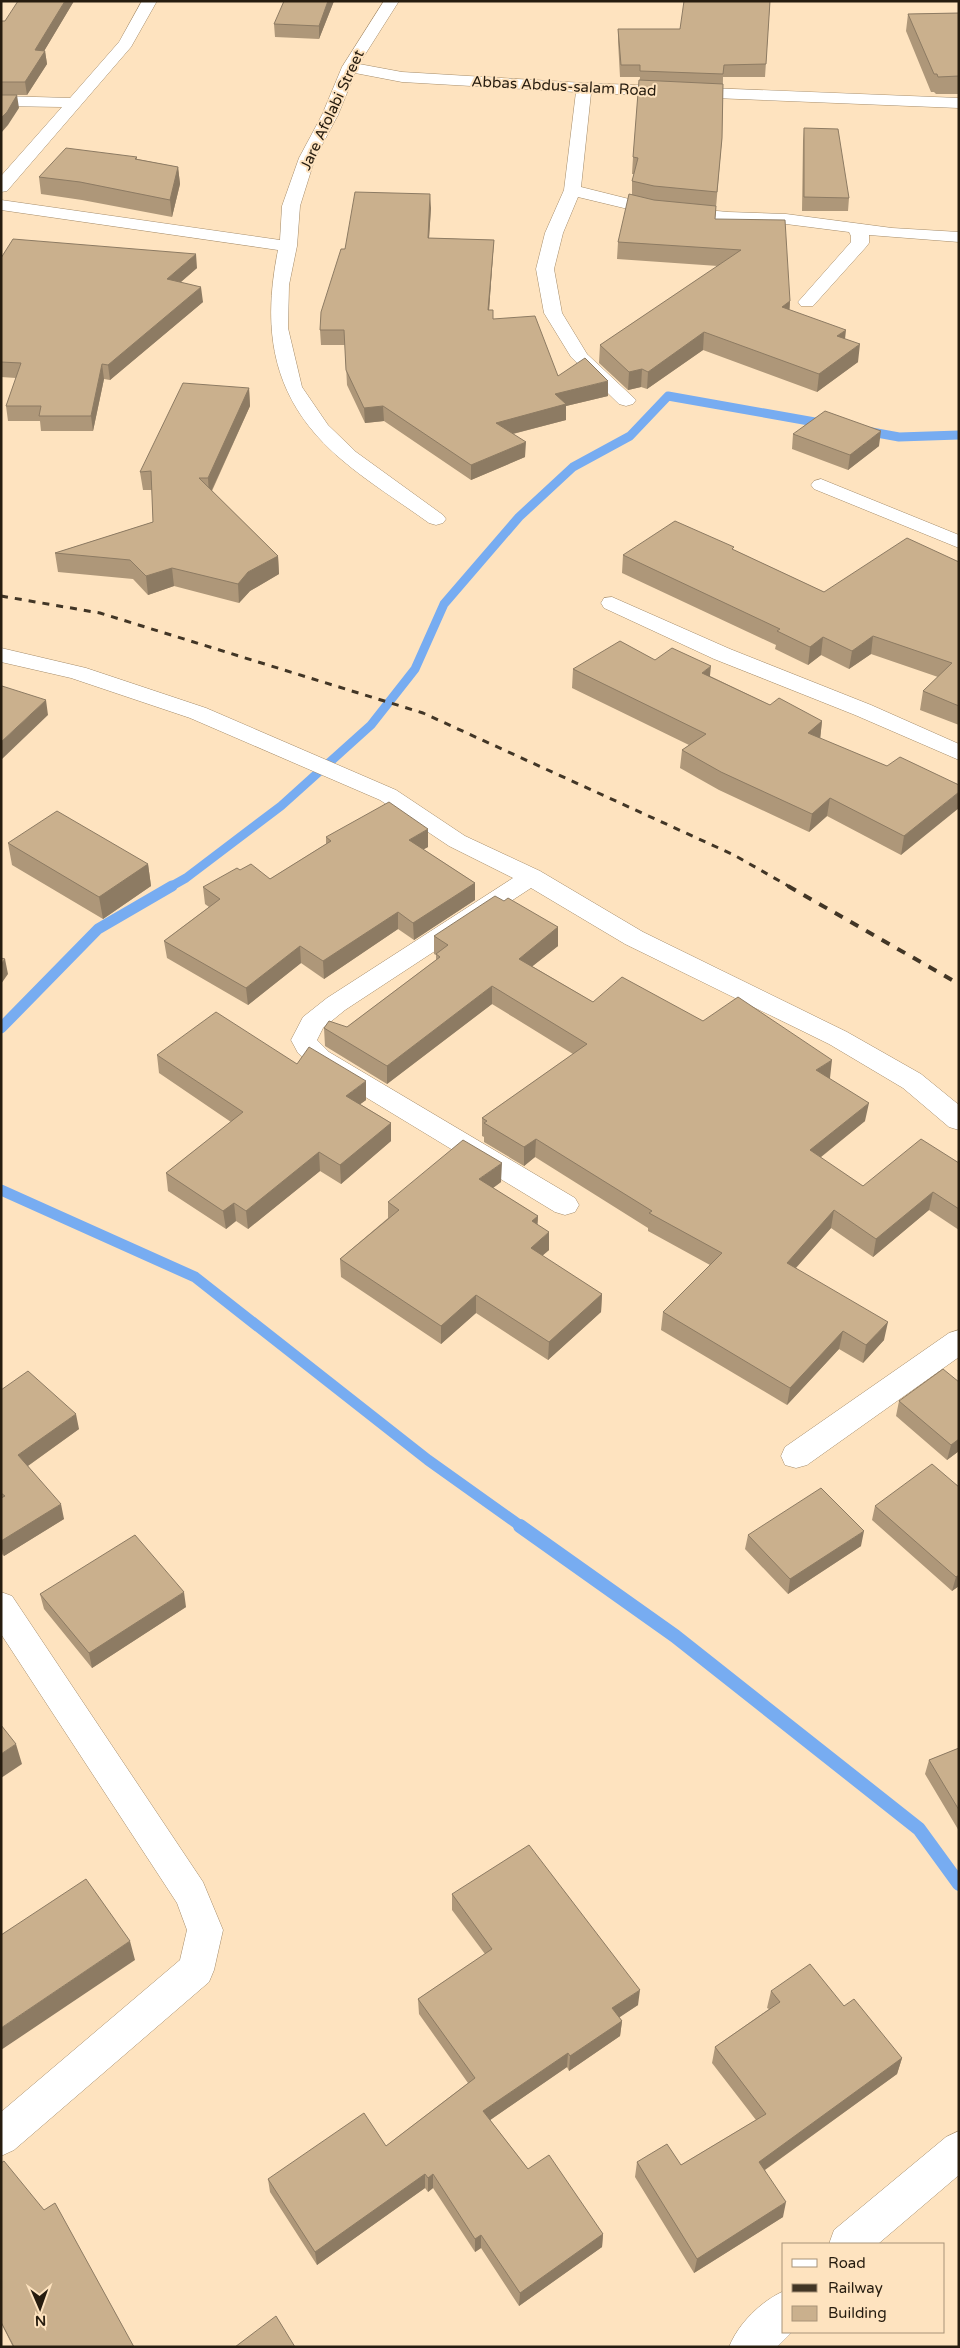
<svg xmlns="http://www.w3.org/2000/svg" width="960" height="2348" viewBox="0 0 960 2348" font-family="'Varela Round',sans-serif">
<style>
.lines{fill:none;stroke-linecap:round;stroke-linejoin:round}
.stream-far2{stroke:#77acf1;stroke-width:9}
.stream-far1{stroke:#77acf1;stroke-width:11}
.stream{stroke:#77acf1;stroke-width:14}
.minor-casing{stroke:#a58c6a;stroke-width:1}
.minor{fill:#fff;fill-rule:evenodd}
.rail-far1{stroke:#423626;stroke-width:3;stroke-dasharray:7 7;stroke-linecap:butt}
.rail{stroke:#423626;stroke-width:4;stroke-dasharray:9 9;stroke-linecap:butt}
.wall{fill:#ae9779}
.shaded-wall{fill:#8d7b63}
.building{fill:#cab08d;stroke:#8d7b63}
.labels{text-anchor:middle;stroke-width:4;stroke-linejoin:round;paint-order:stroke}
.far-street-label{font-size:15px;fill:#261c0f;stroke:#fee3bf}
</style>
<rect width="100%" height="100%" fill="#fee3bf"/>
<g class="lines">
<path class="stream-far2" d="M866,431L899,437L959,435
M170,887L186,878L281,806L371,725L415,669L444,604L519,517L573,467L630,436L668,396L826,424"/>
<path class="stream-far1" d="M1,1028L98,929L172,886
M1,1190L195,1277L428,1460L522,1527"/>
<path class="stream" d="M520,1526L675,1636L919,1829L959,1884"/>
<g class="minor-casing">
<path id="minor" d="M142,1H157L131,47L7,191L1,192V176L62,107L1,106V96L70,98L119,42Z
M384,1H399L359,64L402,72L584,83L959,98V108L591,93L581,187L653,205L728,212L786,214L892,228L959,232V242L869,235V243L866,247L813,306H801L798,302L851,242V236L849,232L786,224L728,222L653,215L578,197L563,233L554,269L562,313L587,354L636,400L633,404L626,406L619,404L571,357L544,313L536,269L545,233L564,190L576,92L402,82L355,73L338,115L315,158L300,206L297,246L289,285L288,328L302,387L328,425L356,452L443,515L446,519L443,523L436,525L429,523C400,502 369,483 342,460C273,402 261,334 278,250L1,210V200L280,240L282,206L299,158L322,115L342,67Z
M821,479L959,535V548L814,489L811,485L814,481Z
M612,597L730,649L871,705L959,744V760L855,715L714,659L604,608L601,603L604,598Z
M1,648L86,668L206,708L396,790L465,836L540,871L643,932L847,1032L921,1074L959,1105V1130L949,1127L903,1088L829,1044L625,944L531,888L345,1010L323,1028L317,1040L329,1052L575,1198L579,1205L575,1212L565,1215L555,1212L311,1064L298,1053L291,1040L303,1017L327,998L513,878L449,846L380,800L190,718L71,678L1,662Z
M959,1330V1357L807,1465L796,1468L785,1465L781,1456L785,1447L949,1333Z
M1,1592L12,1596L203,1882L223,1930L214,1970L209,1982L14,2150L1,2156V2112L180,1960L187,1930L177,1903L1,1634Z
M959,2131V2175L878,2244H829L834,2230L946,2137Z
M784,2291V2332H792L777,2347H729C738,2324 761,2301 784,2291Z"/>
</g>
<use href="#minor" class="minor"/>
<path class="rail-far1" d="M1,596L100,613L423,713L734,855L790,887"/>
<path class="rail" d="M788,886L959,984"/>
</g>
<path class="wall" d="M74,1L44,51H45L47,64L27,95H1V21H5Z
M334,1L319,39L275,37L274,24Z
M770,1L765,77H723L722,138L715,219L790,301L789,310L845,339L858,362L817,392L703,350L647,389L641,387L628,390L599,363L600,345L718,266L617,259L618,242L632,195V181L634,174H632L633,157L640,77H620L618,41V29H680Z
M959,13V94H936L934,92H931L906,31L908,14Z
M804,128L849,198L848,211H802L803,141Z
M137,157V159L178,167L180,184L172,217L82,200L41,194L39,177Z
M431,208L429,238L494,240L489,310L493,319L558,376L608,396L566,406V420L513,434L525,457L471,480L384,421L365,423L347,385L345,345H321L320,330L345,249Z
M1,258L197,268L181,282L203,302L110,380L104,379L93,431H41L40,421H8L6,406L16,378L1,377Z
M249,388L250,406L212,491L278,556L279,574L250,591L239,603L174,586L148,595L133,579L58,572L55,553L153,522L152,490H143L140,472Z
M793,434L879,446L848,470L792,449Z
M734,550L824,592L959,562V725L920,710L923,691L938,677L871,654L849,669L821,655L808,665L775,649L776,645L622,573L623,555Z
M655,660L710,676L770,705L822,721L820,739L887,766L959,785L901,855L827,816L809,832L719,790L680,768L682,750L689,745L572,688L573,669Z
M326,837L428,847L423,849L475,883V900L414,940L398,929L324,979L301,963L248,1005L167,958L164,941L209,907L205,904L203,887L240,870L270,879L326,844Z
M8,843L148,864L151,886L103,919L12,865Z
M504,901L558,927V946L532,966L593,1002L703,1021L830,1078H829L865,1121L820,1158L863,1186L959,1163V1230L929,1210L873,1257L831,1228L796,1268L884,1340L863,1363L839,1349L787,1405L661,1330L663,1312L710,1265L648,1231V1228L535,1157L524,1166L484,1142V1137L482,1136V1118L573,1054L492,1004L387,1084L325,1046L324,1028L347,1027L436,960V955L434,954V936Z
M157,1055L297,1064L366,1100L360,1104L391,1123V1141L341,1184L320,1171L248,1229L236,1221L226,1229L168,1191L166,1173L231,1122L159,1073Z
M501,1182L493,1188L538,1216L537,1224L549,1250L542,1256L602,1294L601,1312L548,1360L476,1313L441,1344L341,1277L340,1259L388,1218V1202Z
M959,1382V1451L947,1460L896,1416L899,1401Z
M1,1390L79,1429L28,1466L64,1519L4,1556L1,1553Z
M959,1487V1586L952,1591L872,1520L875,1506Z
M748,1535L861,1546L788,1594L745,1549Z
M40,1594L186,1607L92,1668L44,1609Z
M959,1748V1831L925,1774L929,1760Z
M452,1894L638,2005L619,2017L622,2021L620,2036L569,2071L567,2067L490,2120L528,2169L603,2234L602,2247L519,2306L481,2248L475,2252L433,2188L428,2192L425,2188L317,2265L270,2192L268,2179L386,2146L468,2083L419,2014L418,1999L485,1954L452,1910Z
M771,1991L844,2006L902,2058L897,2074L765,2170L783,2217L694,2273L635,2177L637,2162L681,2165L756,2120L712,2063L715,2047L769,2009L767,2008Z
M1,2163L134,2347H13L1,2323Z"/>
<path class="shaded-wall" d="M65,1H74L37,63L35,50Z
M328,1H334L319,39V26Z
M45,51L47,64L27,95L25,82Z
M17,95L19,108L8,125L1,133V118Z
M178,167L180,184L172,217L170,200Z
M430,194L431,208L428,253V238Z
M494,240L493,254L488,325V310Z
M196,254L197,268L168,293L167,279Z
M201,287L203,302L110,380L108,365Z
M790,301L789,319L782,307Z
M846,330L844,348L837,336Z
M704,332L703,350L647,389L648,372Z
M860,344L858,362L817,392L819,374Z
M102,364L104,379L93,431L91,416Z
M642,369L641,387L628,390L629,372Z
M608,381V396L566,406V420L496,438V423L555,394Z
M249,388L250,406L209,496L208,478Z
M383,406L384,421L365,423L364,408Z
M881,431L879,446L848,470L850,455Z
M526,442L525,457L471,480V465Z
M278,556L279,574L250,591L239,603L238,584L248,572Z
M172,568L174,586L148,595L146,576Z
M873,636L871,654L849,669L852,651Z
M823,637L821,655L808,665L810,647Z
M711,666L709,685L702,673Z
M46,700L48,715L1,760V742Z
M822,721L820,740L808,733Z
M959,792V808L901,855L904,836Z
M830,798L827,816L809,832L812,814Z
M428,829V847L410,857L409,840Z
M148,864L151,886L103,919L99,897Z
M475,883V900L414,940L413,923Z
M398,912V929L324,979L323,961Z
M558,927V946L519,977V959Z
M300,946L301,963L248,1005L246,988Z
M5,959L8,974L1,984V964Z
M492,986V1004L387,1084V1066Z
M832,1060L830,1078L813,1088L816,1070Z
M366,1081V1100L347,1114L346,1096Z
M869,1103L865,1121L807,1168L810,1150Z
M391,1123V1141L341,1184L340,1165Z
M536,1139L535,1157L524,1166V1147Z
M319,1152L320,1171L248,1229L246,1211Z
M502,1163L501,1182L479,1198V1179Z
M933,1192L929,1210L873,1257L876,1239Z
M234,1203L236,1221L226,1229L223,1211Z
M834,1210L831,1228L785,1280L787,1263Z
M538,1216L537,1235L532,1221Z
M549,1232V1250L530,1266L531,1248Z
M602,1294L601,1312L548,1360L549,1342Z
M476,1295V1313L441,1344V1326Z
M888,1322L884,1340L863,1363L866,1345Z
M843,1331L839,1349L787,1405L790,1388Z
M76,1414L79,1429L22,1470L18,1455Z
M959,1439V1451L947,1460L951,1445Z
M61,1504L64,1519L4,1556L1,1546V1541Z
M864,1531L861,1546L788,1594L790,1579Z
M959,1575V1586L952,1591L956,1577Z
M184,1592L186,1607L92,1668L89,1653Z
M16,1744L22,1764L1,1778V1754Z
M130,1941L135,1960L1,2050V2028Z
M640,1990L638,2005L611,2023L612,2008Z
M622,2021L620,2036L569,2071L570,2056Z
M568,2053L567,2067L483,2125V2111Z
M902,2058L897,2074L756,2176L759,2162Z
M425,2174V2188L317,2265L315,2252Z
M433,2174V2188L428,2192V2178Z
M786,2202L783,2217L694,2273L697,2259Z
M603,2234L602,2247L519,2306L520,2293Z
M481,2235V2248L475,2252V2239Z"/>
<path class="building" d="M18,1H65L35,50L45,51L25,82H1V21H5Z
M284,1H328L319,26L274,24Z
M684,1H770L766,64L724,65L723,74L640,71V65H621L618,29H680Z
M959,13V76L938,77L937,74H934L908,14Z
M639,80L723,84L722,138L717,192L654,186L632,181L638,158L633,157Z
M1,95H17L7,112L1,118Z
M804,128L838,129L849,198L804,197Z
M66,148L137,157L135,159L178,167L170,200L80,182L39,177Z
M355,192L430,194L428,238L494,240L488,310H493V319L535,316L558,376L585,358L608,381L555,394L566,404L496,423L526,442L471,465L383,406L364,408L346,370L344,330H320L321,312L341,249H345Z
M629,194L654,200L716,206L715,219L785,220L790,301L782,307L846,330L837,336L860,344L819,374L704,332L648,372L642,369L629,372L600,345L741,250L618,242Z
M13,239L196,254L167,279L201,287L108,365L102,364L91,416H39L41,406H6L21,363L1,362V258Z
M183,383L249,388L208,478H199L278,556L248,572L238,584L172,568L146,576L130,560L55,553L153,522L151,471L140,472Z
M825,411L881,431L850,455L793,434Z
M675,521L734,547L732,549L824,592L907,538L959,562V706L923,691L952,663L873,636L852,651L823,637L810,647L777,631L780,629L623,555Z
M620,641L655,660L672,648L711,666L702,673L770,705L779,698L822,721L808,733L887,766L900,757L959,785V792L904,836L830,798L812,814L721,772L682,750L706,734L573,669Z
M2,686L46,700L1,742V687Z
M389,802L428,829L409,840L475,883L413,923L398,912L323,961L300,946L246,988L164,941L220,899L203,887L237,868L240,870L251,864L270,879L331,841L326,837Z
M57,811L148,864L99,897L8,843Z
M495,896L504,901L508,898L558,927L519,959L593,1002L622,977L703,1021L738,997L832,1060L816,1070L869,1103L810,1150L863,1186L921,1139L959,1163V1209L933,1192L876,1239L834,1210L787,1263L888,1322L866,1345L843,1331L790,1388L663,1312L722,1253L649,1213L652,1211L536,1139L524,1147L484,1123L487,1121L482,1118L587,1044L492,986L387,1066L324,1028L329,1021L347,1027L440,957L436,954L448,945L434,936Z
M1,958L5,959L1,964Z
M216,1012L297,1064L309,1047L366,1081L346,1096L391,1123L340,1165L319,1152L246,1211L234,1203L223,1211L166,1173L243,1112L157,1055Z
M463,1140L502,1163L479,1179L538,1216L532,1221L549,1232L531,1248L602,1294L549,1342L476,1295L441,1326L340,1259L399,1210L388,1202Z
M943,1369L959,1382V1439L951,1445L899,1401Z
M28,1371L76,1414L18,1455L61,1504L1,1541V1498L5,1496L1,1493V1390Z
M932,1464L959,1487V1575L956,1577L875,1506Z
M821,1488L864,1531L790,1579L748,1535Z
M135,1535L184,1592L89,1653L40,1594Z
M1,1725L16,1744L1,1754Z
M959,1748V1810L929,1760Z
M529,1845L640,1990L612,2008L622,2021L570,2056L568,2053L483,2111L528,2169L549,2155L603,2234L520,2293L481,2235L475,2239L433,2174L428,2178L425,2174L315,2252L268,2179L364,2113L386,2146L475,2078L418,1999L492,1949L452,1894Z
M86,1879L130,1941L1,2028V1935Z
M810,1964L844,2006L854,1999L902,2058L759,2162L786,2202L697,2259L637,2162L667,2144L681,2165L766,2114L715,2047L780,2002L771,1991Z
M4,2161L44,2210L55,2203L134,2347H14L1,2322V2163Z
M276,2316L295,2347H235Z"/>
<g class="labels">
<g class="far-street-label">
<text transform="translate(564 86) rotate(3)" y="5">Abbas Abdus-salam Road</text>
<text transform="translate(332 110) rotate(-65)" y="5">Jare Afolabi Street</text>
</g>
</g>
<rect width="960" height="2348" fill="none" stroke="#261c0f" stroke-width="5"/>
<rect x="782" y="2243" width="162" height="90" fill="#fee3bf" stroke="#a89379"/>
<rect x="792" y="2259" width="25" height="8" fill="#ffffff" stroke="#a89379"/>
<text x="828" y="2268" font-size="15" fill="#261c0f">Road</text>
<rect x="792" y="2284" width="25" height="8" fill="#423626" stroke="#a89379"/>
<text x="828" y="2293" font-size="15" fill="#261c0f">Railway</text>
<rect x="792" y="2306" width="25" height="15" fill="#cab08d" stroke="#a89379"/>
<text x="828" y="2318" font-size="15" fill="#261c0f">Building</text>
<g transform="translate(40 2308) rotate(178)" stroke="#fee3bf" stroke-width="4" paint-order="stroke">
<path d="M0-4L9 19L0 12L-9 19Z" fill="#261c0f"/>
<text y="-8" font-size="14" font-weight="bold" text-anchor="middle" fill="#261c0f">N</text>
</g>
</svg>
